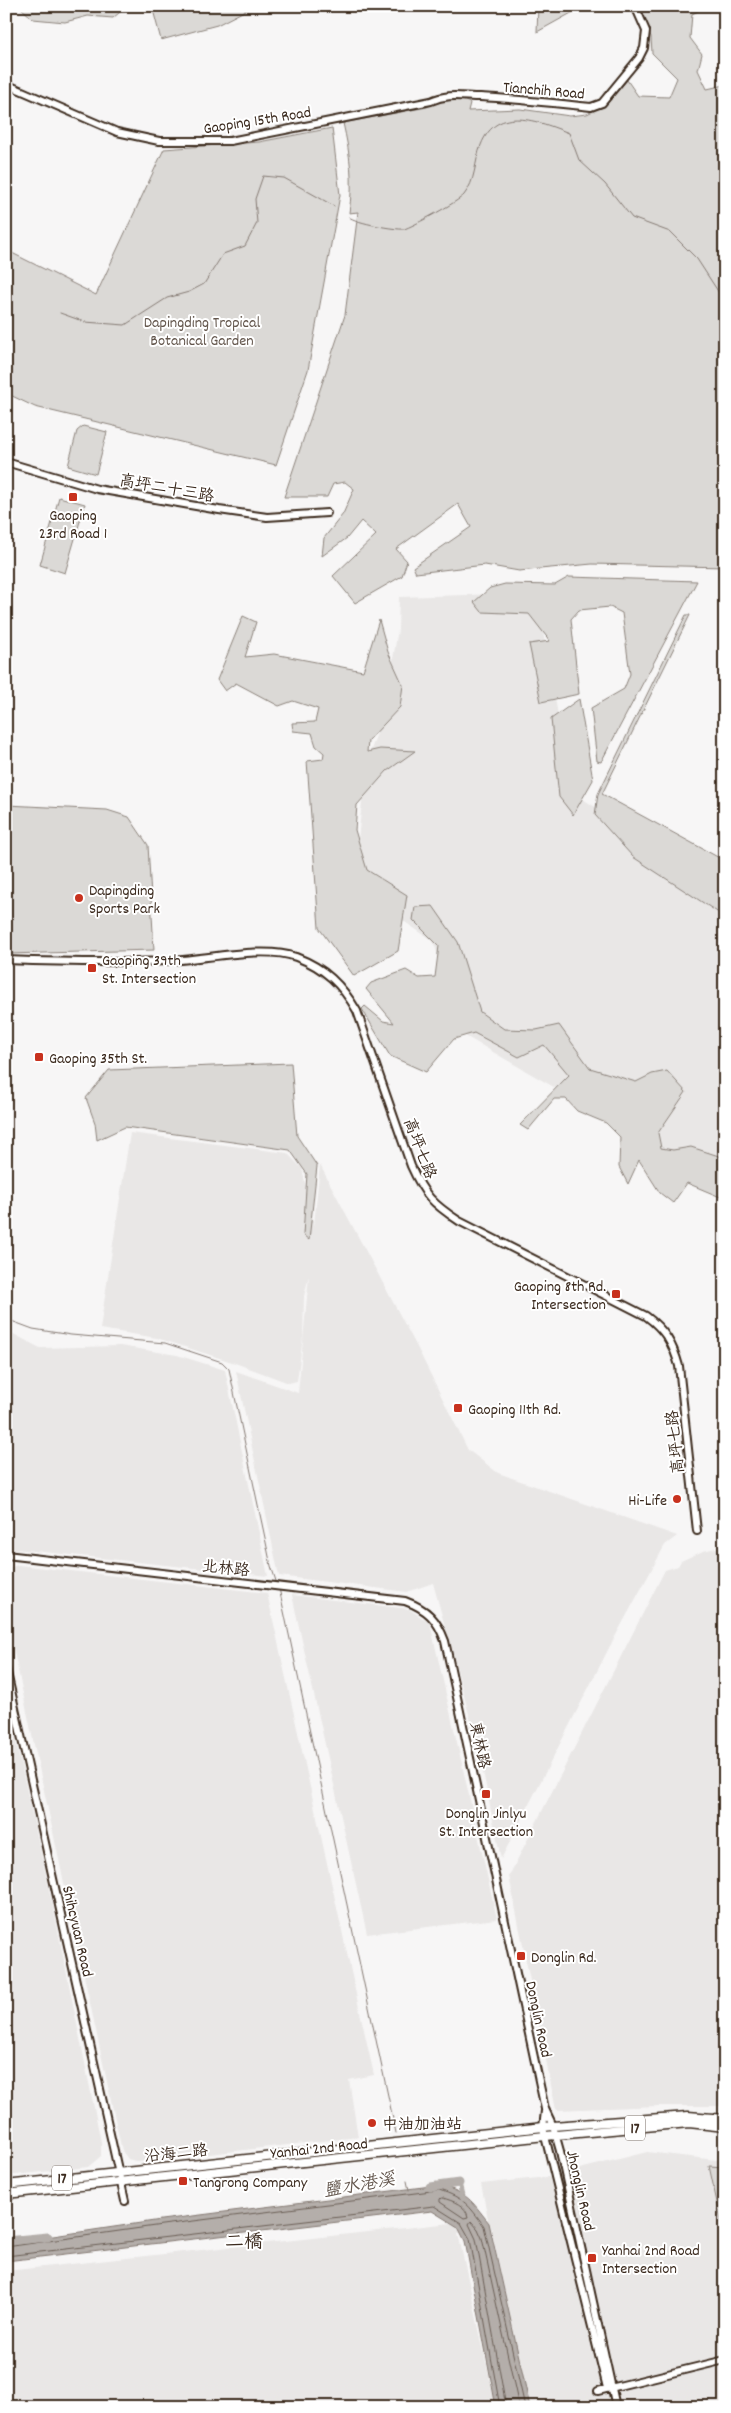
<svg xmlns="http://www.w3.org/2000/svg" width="731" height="2413" viewBox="0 0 731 2413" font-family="Dekko,'LXGW WenKai TC',sans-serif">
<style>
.built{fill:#e9e7e6}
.green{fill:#dbd9d6;stroke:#8b827a}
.water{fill:#b4aeaa;stroke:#847972}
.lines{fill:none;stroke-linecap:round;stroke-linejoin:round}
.shore{stroke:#6b5f56;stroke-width:1}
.stream{stroke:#847972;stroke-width:1}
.canal{stroke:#b4aeaa;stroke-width:5}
.river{stroke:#b4aeaa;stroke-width:9}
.minor-casing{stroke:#3b2a1e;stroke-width:10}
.major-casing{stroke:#3b2a1e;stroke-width:11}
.minor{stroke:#fff;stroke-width:6}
.major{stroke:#fff;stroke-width:8}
.poi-dot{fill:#c8321e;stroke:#fff;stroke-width:2}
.labels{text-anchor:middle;stroke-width:4;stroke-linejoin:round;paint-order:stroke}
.shield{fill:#fff;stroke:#766a62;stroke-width:1}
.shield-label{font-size:15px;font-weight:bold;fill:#3b2a1e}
.street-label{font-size:16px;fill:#3b2a1e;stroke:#fff}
.park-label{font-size:16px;fill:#63564c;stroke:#fff}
.poi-label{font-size:16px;fill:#3b2a1e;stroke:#fff;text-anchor:start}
.water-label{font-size:18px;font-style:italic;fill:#65584f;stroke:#fff}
.quarter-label{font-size:19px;fill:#3b2a1e;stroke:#fff}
</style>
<rect width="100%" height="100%" fill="#f7f6f6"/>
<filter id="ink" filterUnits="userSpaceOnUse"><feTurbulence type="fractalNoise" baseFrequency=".02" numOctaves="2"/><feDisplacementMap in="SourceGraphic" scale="10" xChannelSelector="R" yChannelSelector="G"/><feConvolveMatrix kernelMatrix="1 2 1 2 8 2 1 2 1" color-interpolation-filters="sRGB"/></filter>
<g filter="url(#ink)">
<path class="built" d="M536,593L572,792L725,891V1191L566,1094L467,1037L433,941L353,887L366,764L383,716L398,630L399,597Z
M130,1133L287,1153L302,1168L314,1225L320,1165L418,1349L468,1450L498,1473L677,1536L665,1545L610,1646L501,1859L477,1743L433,1583L407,1592L279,1576L236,1371L298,1393L309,1276L304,1296L303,1337L297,1381L289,1383L235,1363L157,1338L100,1329Z
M6,1330L40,1348L120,1346L177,1355L225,1370L268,1576L6,1548Z
M725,1546V2106H659L556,2110L509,1876L665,1570L678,1566L681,1561L703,1551Z
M18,1565L267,1593L374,2075L349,2080L358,2137L139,2162L128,2159L122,2151L6,1615V1569Z
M292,1595L409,1609L430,1623L497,1919L367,1934Z
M6,1698L53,1906L101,2142V2156L88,2167L6,2176Z
M647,2152L725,2161V2407H529L491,2228L458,2233L496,2407H6V2271L488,2219L481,2184L548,2177Z"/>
<path class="green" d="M19,6H125L126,7L113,18L88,16L65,22L33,19Z
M152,6H254L217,25L161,40Z
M538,6H578L575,11L537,32Z
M641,6H708L692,14L690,38L702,54L698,70L707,89L725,85V567L592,564L519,571L485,565L416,573L413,567L471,527L458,504L396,549L407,561L402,576L355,603L333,576L376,535L361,521L347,538L322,556L324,538L343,514L354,489L345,482L333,484L327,497H284L345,315L358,212L349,213C354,181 350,154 343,123L427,107L441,100L458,98L470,103L468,111L520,109L570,116L587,114L607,104L627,80L638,96L669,97L677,78L652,53L651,37Z
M332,128L340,195L308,370L276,465L35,407L6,393V250L96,295L164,149L259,142Z
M83,426L107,432L96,474L68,466L77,431Z
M59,497L85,504L65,573L40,565Z
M569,577L697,581L601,762L597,761L591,708L624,689L630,674L622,613L610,607L579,610L571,619L579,694L541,702L529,644L550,641L529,614L482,612L474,602L490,588L505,584L555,585Z
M686,615H690L602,794L725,861V917L633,857L595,815L598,794Z
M243,616L256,622L245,657L274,654L363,671L379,620L388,652L403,685L400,707L368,741L367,752L380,749L415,751L387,771L357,805L355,830L367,870L407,895L398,951L354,976L319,928L307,761L323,759L324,753L316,746L312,733L293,731L292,723L315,722L318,709L293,701L279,706L236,683L225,691L217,680Z
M579,699L593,780L573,815L559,797L551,719Z
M7,805L107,810L129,817L148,845L154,950L6,954Z
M433,906L458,942L480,1012L504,1029L536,1030L559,1025L590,1068L636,1082L652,1074L667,1071L686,1092L658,1133L661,1148L673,1150L691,1147L725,1158V1199L687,1183L673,1203L660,1193L639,1160L628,1184L619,1167L620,1137L606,1123L577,1111L566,1099H554L528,1130L520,1125L569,1075L544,1045L519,1057L474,1033L454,1039L426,1072L390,1056L362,1009L365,1006L383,1021L394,1023L366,989L371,983L406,970L419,978L435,977L439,946L413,920L415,907Z
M291,1063L297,1136L317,1166L309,1240L303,1235L307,1174L290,1150L125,1127L97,1140L95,1123L86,1098L109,1070Z
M709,2166L725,2167V2239Z"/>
<path class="water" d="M439,2185C469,2194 470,2199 489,2223L530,2407H496L465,2241L458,2227L432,2211L6,2261V2243L161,2220Z"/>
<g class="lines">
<path class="shore" d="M443,2198C453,2201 466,2205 468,2217L464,2218L440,2202V2199Z
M6,2247L162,2225L439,2190C464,2198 469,2205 484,2226L525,2407
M6,2256L434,2206L461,2223L470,2239L500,2407
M506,2407L476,2239L469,2224L471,2221L478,2229L482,2238L519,2407"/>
<path class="stream" d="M349,217C356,223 396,230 404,229C412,227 459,201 464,195C476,180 474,163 481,145C497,104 538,121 569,133L579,160L605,184L632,218L670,232L697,259L725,302
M60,313L85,322L125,325L167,298L189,292L204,284L223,254L245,246L257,223L255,199L263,176L284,178L334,206
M6,1319L33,1329L71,1335L165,1343L222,1362L229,1369L271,1566L277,1584
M279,1588L396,2133
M407,2181L409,2190"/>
<path class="canal" d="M459,2183L463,2199"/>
<path class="river" d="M430,2187L459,2183
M6,2241L48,2237"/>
<g class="minor-casing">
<path id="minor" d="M6,84L117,132L159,141H230L431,101C448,93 462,97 480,97C517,99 554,103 591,107L602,103L639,58L644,48L646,31L635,6
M6,462L97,489L219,510L267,517L327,513
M6,960C60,962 113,963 167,961C203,960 263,945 296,957C325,968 342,985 357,1011L411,1166C424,1195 433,1204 459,1221L646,1316C665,1330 673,1344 679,1366L697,1531
M6,1555L405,1601C427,1609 437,1619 445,1641L545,2109L553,2126L560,2151L616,2407
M6,1668L125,2201
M545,2111L543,2128L607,2388
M598,2391L725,2360"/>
</g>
<g class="major-casing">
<path id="major" d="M6,2185L553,2126L688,2116L725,2119
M6,2194L545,2136L689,2123L725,2127"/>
</g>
<use href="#minor" class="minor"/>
<use href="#major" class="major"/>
</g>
</g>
<g class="poi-dot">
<rect x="68" y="492" width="10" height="10" rx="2.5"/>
<circle cx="79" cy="898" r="5"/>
<rect x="87" y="963" width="10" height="10" rx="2.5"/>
<rect x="34" y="1052" width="10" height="10" rx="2.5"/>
<rect x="611" y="1289" width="10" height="10" rx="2.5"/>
<rect x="453" y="1403" width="10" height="10" rx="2.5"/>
<circle cx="677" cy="1499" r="5"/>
<rect x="481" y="1789" width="10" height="10" rx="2.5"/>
<rect x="516" y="1951" width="10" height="10" rx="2.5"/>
<circle cx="372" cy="2123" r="5"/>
<rect x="178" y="2176" width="10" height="10" rx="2.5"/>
<rect x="587" y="2253" width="10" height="10" rx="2.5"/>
</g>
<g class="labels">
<g class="shield">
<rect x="625" y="2115.5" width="20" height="25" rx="4"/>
<rect x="52" y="2165.5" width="20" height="25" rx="4"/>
</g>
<g class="shield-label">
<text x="635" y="2133">17</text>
<text x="62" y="2183">17</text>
</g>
<g class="street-label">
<text transform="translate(544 89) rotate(5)" y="6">Tianchih Road</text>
<text transform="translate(257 119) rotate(-9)" y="6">Gaoping 15th Road</text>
<text transform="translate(167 487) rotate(10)" y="6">高坪二十三路</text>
<text transform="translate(421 1148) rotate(69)" y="6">高坪七路</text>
<text transform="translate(674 1442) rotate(-96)" y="6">高坪七路</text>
<text transform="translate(226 1567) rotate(6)" y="6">北林路</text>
<text transform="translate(481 1745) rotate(78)" y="6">東林路</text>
<text transform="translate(79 1931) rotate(77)" y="6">Shihcyuan Road</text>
<text transform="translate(540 2019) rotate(78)" y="6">Donglin Road</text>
<text transform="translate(319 2147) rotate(-6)" y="6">Yanhai 2nd Road</text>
<text transform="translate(176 2152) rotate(-6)" y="6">沿海二路</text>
<text transform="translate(582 2190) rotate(77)" y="6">Jhonglin Road</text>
</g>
<g class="park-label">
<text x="202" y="327">Dapingding Tropical<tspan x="202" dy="18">Botanical Garden</tspan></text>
</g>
<g class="poi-label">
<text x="73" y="520" text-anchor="middle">Gaoping<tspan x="73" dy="18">23rd Road 1</tspan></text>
<text x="89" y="895">Dapingding<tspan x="89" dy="18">Sports Park</tspan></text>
<text x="102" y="965">Gaoping 39th<tspan x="102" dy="18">St. Intersection</tspan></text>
<text x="49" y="1063">Gaoping 35th St.</text>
<text x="606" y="1291" text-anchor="end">Gaoping 8th Rd.<tspan x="606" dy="18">Intersection</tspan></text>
<text x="468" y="1414">Gaoping 11th Rd.</text>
<text x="667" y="1505" text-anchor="end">Hi-Life</text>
<text x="486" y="1818" text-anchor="middle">Donglin Jinlyu<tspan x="486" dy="18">St. Intersection</tspan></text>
<text x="531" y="1962">Donglin Rd.</text>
<text x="382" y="2129">中油加油站</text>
<text x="193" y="2187">Tangrong Company</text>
<text x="602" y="2255">Yanhai 2nd Road<tspan x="602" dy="18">Intersection</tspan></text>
</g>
<g class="water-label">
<text transform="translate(359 2184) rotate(-10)" y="6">鹽水港溪</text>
</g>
<g class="quarter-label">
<text x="244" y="2247">二橋</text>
</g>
</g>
<rect width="731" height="2413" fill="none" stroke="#fff" stroke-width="25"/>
<rect x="12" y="12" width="706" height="2388" fill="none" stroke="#3b2a1e" stroke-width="2" filter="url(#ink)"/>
</svg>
